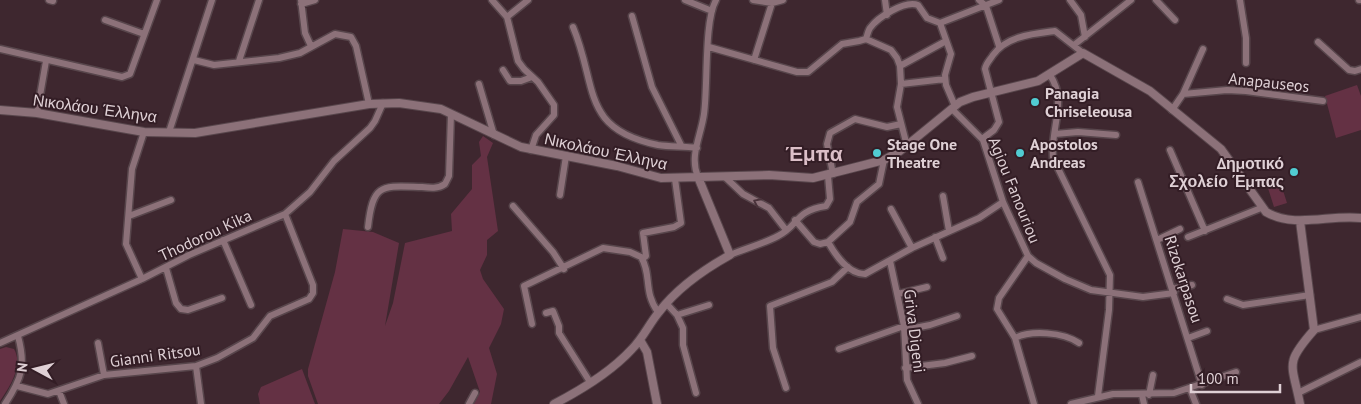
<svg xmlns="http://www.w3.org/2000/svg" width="1361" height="404" viewBox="0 0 1361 404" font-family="'PT Sans',sans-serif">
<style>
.green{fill:#643144}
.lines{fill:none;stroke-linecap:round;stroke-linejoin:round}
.minor-casing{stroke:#58464c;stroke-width:9}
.tertiary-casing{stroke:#58464c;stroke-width:10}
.minor{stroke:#8c7179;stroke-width:6}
.tertiary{stroke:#8c7179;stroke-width:8}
.oneway{stroke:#49323a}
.poi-dot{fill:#51ccd2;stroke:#331d25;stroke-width:2}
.labels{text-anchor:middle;stroke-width:4;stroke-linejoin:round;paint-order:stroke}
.street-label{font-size:16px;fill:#dfd0d5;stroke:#331d25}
.poi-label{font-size:16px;font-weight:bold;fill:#dfd0d5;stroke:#331d25;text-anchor:start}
.district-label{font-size:21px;font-weight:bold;fill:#dcbfc8;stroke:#331d25}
</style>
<rect width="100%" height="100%" fill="#3e272f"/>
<path class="green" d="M1357,85L1361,96V130L1336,138L1325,96Z
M483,136L493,143L487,157L498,231L487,240V255L480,270L483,279L504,309L501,324L489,348L497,374L491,404H474L480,392L468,357L449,391L439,404H318L308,376V369L335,272L343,229L373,232L399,243L385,326L393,303L405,243L452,231L451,214L472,189V165L481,156L479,142Z
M1280,181L1287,203L1274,207L1267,185Z
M6,347L14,349C24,366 9,388 0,401V349Z
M302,369L315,404H260L258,394L261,387Z"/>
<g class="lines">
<g class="minor-casing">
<path id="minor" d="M49,0L53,1
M301,0L305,33L311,46
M492,0L507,17L528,0
M685,0L712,11
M753,0L772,3L783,0
M885,0L887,15
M979,0L986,6L999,46
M1070,0L1081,15L1085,37
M1156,0L1175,20
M1240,0L1246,38V63
M1359,0H1361
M301,4L315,0
M632,16L652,87L681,145
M507,17L518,61L524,69L538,82L554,105V115L536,135L531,150
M105,20L144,34
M940,23L951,54L945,75L946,85L955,106
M940,23L999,0
M573,27C598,86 580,129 658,145C671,147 684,146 697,148
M866,39C867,36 868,31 870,28C878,17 905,0 918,5L927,18L940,23
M1318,42L1349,70L1355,71L1361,69
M1074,45L1131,0
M709,47L797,72H808L842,44L859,41L866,39L891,50L897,58L900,66L901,84L897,107L907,146
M0,49L122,77L130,74L157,0
M194,60L214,65L279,58L300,53L335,34L351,37L356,46L369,104
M754,60L772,3
M239,61L259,0
M900,66L946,41
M503,70L510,81H521L532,77
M1050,75C1068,102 1050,128 1053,158L1110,275L1109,310L1098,396
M479,84L494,135
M901,84L945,79
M1183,94L1227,90L1246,91L1323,101
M952,109L983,140L1003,202L1028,256L1036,263L1065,279L1091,290L1143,297L1174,293
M1172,110L1183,94L1203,49
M37,113L46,61
M169,132L212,0
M1055,134L1078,132L1116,135
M982,139L994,130L999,122L985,69C986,63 990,60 993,55C1007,36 1032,34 1055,31L1083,53
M1170,150L1205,231
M833,174L827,144L830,133L855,119L887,127L901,124
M698,177C689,156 701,136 704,114C708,86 704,21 716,0
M725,177L743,194L769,208L786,230
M1138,182L1202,385
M560,195L566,156
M943,196L949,231
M513,206L553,252L564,269
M891,209L912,248
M129,216L171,200
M795,220L814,242L820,244L828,242L850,222L857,202L879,184L884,160
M368,227C373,182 382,186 422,187C430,188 438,189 445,184L449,176L451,114
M935,237L943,258
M1188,237L1261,208
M223,240L251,305
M1157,240L1180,229
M828,242C836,256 848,274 865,274L912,248L979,218L1003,202
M730,255C746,248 763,244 778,236C799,226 794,211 826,206L830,199L828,176
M1028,256L999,298L997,309L1015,338L1034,404
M642,259L646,256L643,233L674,227L681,223L675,179
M890,261L904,326L907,380L918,404
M166,268L176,303L181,309L188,310L222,298
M142,279L126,244L132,169L144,132
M1172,289L1192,285
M898,294L927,287
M1227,299L1243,305L1310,295
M666,303L677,315L709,305
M546,313L553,311L559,326V333L590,382
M677,315L683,328V345L696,393
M532,324L524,286L603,248L630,252L641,257C652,274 643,292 658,312
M904,330L930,325L957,316
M1314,330L1361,317
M1015,338C1031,330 1063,332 1079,343
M1188,338L1207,331
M0,343L142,279L189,255L285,214L310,192L334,161L370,128L375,121L383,103
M98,343L104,375
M839,349L904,326
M196,366L201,404
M905,368L945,363L972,356
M17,386L48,394L104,375L196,366L217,358L253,338L270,316L309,299L313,293V285L285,214
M786,388L773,348L770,306L832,282L848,267
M1190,389L1196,404
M59,391L64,404
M1298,393L1361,362
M1142,395L1144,404
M1149,395L1153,375
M5,404C22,378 26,366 18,336
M469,404L475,393
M1071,404L1113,394L1174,393L1236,372"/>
</g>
<g class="tertiary-casing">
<path id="tertiary" d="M0,110L37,113L144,132L195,133L369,104L399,103L441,109L521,147L617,166L661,178L769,175L813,178L884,160L900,151L960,102L973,97L1038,81L1083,53L1150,91L1221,149L1266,212C1295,229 1330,214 1361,218
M640,340L647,352L657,404
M554,404C581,390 611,372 632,349C643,338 649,324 659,312C678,287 703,270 730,255L698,177
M1300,404C1292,363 1284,364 1314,330L1300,221"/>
</g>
<use href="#minor" class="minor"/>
<use href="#tertiary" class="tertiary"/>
</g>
<defs><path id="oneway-chevron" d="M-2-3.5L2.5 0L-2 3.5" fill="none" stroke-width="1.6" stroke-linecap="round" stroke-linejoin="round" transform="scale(1.25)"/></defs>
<use class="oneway" href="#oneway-chevron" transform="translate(757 202) rotate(-154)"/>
<g class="poi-dot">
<circle cx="1035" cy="102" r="5"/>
<circle cx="877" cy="153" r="5"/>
<circle cx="1020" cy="153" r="5"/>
<circle cx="1294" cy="172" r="5"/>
</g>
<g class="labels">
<g class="street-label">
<text transform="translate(1269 82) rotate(6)" y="6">Anapauseos</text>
<text transform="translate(95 108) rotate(8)" y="6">Νικολάου Έλληνα</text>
<text transform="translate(606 151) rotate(12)" y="6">Νικολάου Έλληνα</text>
<text transform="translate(1015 190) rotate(68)" y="6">Agiou Fanouriou</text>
<text transform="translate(205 235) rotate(-25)" y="6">Thodorou Kika</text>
<text transform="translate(1184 279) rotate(72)" y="6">Rizokarpasou</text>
<text transform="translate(915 331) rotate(83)" y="6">Griva Digeni</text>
<text transform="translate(155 355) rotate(-8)" y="6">Gianni Ritsou</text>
</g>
<g class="poi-label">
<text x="1045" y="99">Panagia<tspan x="1045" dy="18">Chriseleousa</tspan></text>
<text x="887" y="150">Stage One<tspan x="887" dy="18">Theatre</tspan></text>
<text x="1030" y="150">Apostolos<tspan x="1030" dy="18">Andreas</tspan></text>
<text x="1284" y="169" text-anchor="end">Δημοτικό<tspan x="1284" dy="18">Σχολείο Έμπας</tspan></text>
</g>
<g class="district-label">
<text x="814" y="161">Έμπα</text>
</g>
</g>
<g transform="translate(35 369) rotate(277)" stroke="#331d25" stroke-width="4" paint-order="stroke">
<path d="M0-4L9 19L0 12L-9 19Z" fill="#dfd0d5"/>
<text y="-8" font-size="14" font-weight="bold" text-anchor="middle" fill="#dfd0d5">N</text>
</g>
<path d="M1191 384v8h89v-8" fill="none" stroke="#dfd0d5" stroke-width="2.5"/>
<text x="1198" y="384" font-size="15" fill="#dfd0d5" stroke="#331d25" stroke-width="4" paint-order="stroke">100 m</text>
</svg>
